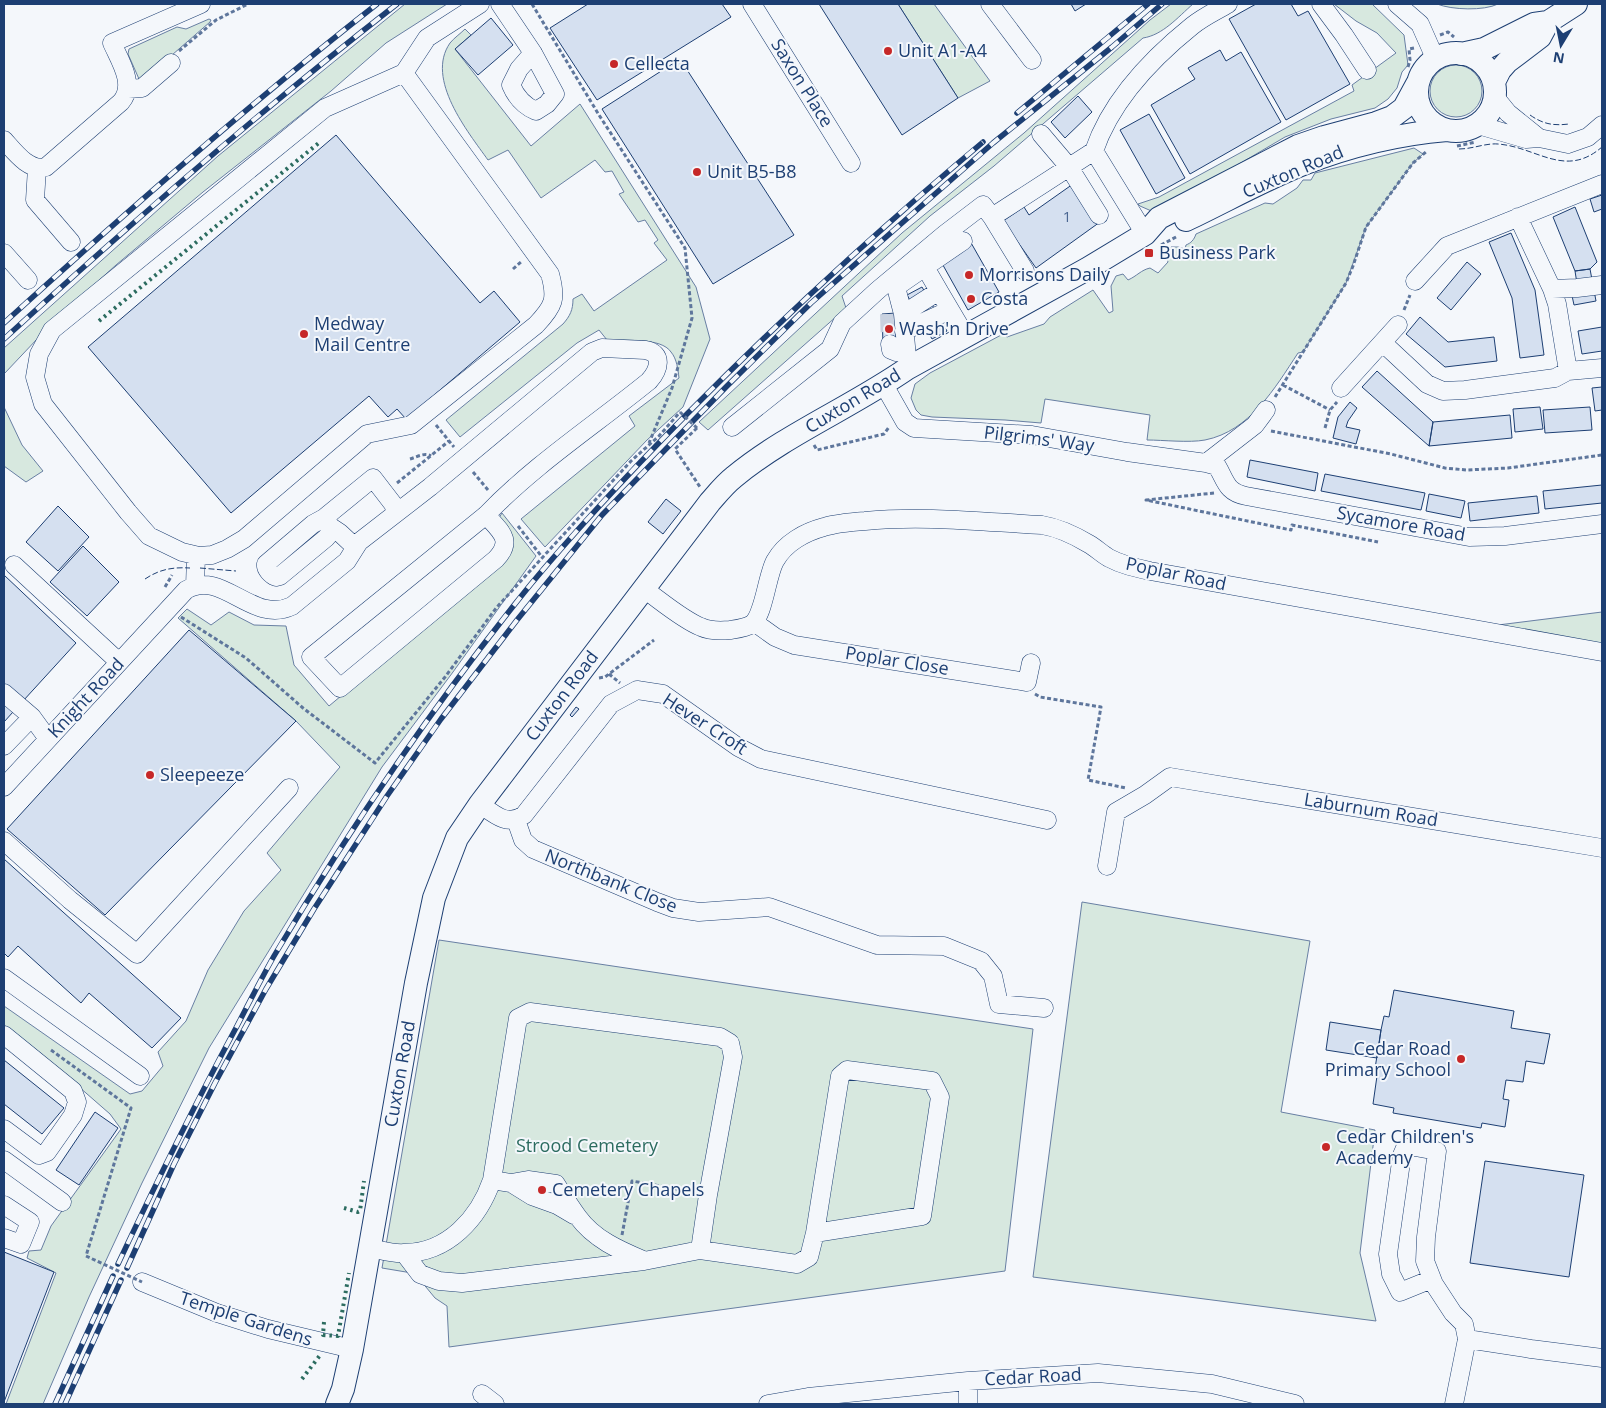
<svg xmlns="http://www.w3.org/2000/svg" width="1606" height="1408" viewBox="0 0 1606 1408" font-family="'Open Sans',sans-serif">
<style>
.green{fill:#d7e8df;stroke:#687fa3}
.building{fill:#d5e0f0;stroke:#1d3f73}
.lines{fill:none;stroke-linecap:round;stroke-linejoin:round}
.minor-tunnel{stroke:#c9d2e0;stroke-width:18;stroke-dasharray:18 9;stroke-linecap:butt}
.minor-casing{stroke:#1d3f73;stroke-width:19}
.major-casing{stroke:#1d3f73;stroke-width:24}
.path{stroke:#5e769c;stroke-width:3;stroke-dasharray:4 2.5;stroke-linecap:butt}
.minor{stroke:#f4f7fb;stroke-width:18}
.major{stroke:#f4f7fb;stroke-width:22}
.rail-casing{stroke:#1d3f73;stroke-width:5.5}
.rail{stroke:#f4f7fb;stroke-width:4;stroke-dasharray:11;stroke-linecap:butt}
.path-bridge{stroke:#5e769c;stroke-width:3;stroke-dasharray:4 2.5;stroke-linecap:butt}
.hedge{stroke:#2c6c60;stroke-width:4;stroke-dasharray:2.5 4;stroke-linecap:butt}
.fence{stroke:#1d3f73;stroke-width:1;stroke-dasharray:6 2.5;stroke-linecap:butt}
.poi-dot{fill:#c62828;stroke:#f4f7fb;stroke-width:2}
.labels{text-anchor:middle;stroke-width:4;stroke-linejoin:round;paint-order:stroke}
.number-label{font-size:15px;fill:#4b6792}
.poi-label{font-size:18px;fill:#1d3f73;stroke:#f4f7fb;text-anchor:start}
.street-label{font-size:18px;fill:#1d3f73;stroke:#f4f7fb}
.park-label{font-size:18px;fill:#2c6c60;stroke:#f4f7fb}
</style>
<rect width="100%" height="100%" fill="#f4f7fb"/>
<path class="green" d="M405,4H447L386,43L331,91L203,192L116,265L56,319L4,374V348L218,156Z
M898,4H934L990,81L958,98Z
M1171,4H1193C1178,17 1163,35 1143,38L994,166L930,216L842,296L846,308L708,430L699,422L902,233L1024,133L1150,20Z
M1334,4H1372L1404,35L1408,65L1402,72L1397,88L1388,99L1375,108L1331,119L1285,137L1156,213L1140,206L1138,204L1159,197L1354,91L1352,85L1396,53L1377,33L1356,21Z
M1437,4H1498C1484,11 1452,10 1437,4Z
M209,19L211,20L210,22L142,81L139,79L128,54L129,49L177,27L186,29Z
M465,29L471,35L455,49L531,146L580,104L696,287L710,339L683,407L647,440L545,547L521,519L635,426L629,416L679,378C678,370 677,359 671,352C661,337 624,341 607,340L599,330L577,343L460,437L446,420L563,324C570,316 573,310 573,299L582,294L594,311L667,260L654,243L658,240L645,220L638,222L619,194L624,192L612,171L605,172L595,160L541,198L508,150L488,160C468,132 425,79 450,43C454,38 460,34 465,29Z
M1430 91a26 26 0 1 1 52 0a26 26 0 1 1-52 0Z
M1414,148L1423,154L1413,163L1366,227L1346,283L1303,352L1298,353C1275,388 1250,431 1205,440C1189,443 1163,440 1147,440L1150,415L1045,399L1041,423L1005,420L932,417L921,415L916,410L911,398L915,384L930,373L1003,334L1007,337L1044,324L1050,317L1093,290L1109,313L1113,311L1111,286L1116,276L1123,274L1128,280C1137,276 1141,270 1150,268L1158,273L1168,262L1166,255L1171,247H1178L1185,249L1186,245C1191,243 1194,240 1196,234L1265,203L1273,204L1297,188L1303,180H1311L1315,173Z
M4,407L22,445L43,471L26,482L4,466Z
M502,513L536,556L453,672L382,767L209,1048L142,1183L89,1297L43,1404H6L56,1273L27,1258L29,1251L41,1250L51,1226L121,1129L110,1114L39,1052L4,1025V1006L130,1094L142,1091L163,1066L158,1052L186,1021L208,970L244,911L281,870L267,853L340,767L296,721L178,618L187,609L211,625L229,612L254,625L286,626L294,665L329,706L506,558L497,521Z
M1602,612V645L1498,625Z
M1082,902L1310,941L1281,1112L1375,1130L1360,1253L1376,1321L1033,1277Z
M439,940L1033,1029L1005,1271L449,1347L447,1306L435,1298L421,1281L412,1273L382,1268Z"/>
<path class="building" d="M588,4H722L731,17L597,100L550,28Z
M819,4H898L958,98L902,135Z
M1071,4H1086L1075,11Z
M1256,4H1291L1298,16L1308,11L1350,84L1286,120L1229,19Z
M491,18L513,45L478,75L455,49Z
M1220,50L1226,61L1241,52L1281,122L1190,174L1151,105L1195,79L1188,68Z
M680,59L794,235L713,284L602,109Z
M1078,96L1092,112L1065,138L1051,122Z
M1149,114L1185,178L1156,194L1120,130Z
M336,135L480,303L494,291L520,322L406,419L397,409L388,417L369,396L231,513L88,347Z
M1073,184L1100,222L1036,268L1003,221L1024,207L1029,215Z
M1602,195V209L1594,212L1590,199Z
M1575,207L1597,262L1590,269L1575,271L1553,217Z
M1511,233L1535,290L1544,355L1520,358L1512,298L1489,242Z
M970,241L999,292L968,310L939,258Z
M1467,262L1481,274L1451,310L1437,298Z
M1590,269L1596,301L1574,305L1571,291L1578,290L1575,271Z
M922,287L947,331L932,339L907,295Z
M896,313V344H883L882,314Z
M1420,317L1448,342L1494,337L1497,361L1445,367L1406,334Z
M1602,327V351L1582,354L1578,331Z
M1377,371L1433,422L1429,446L1362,387Z
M1602,387V410L1595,411L1592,388Z
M1350,402L1357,408L1348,421L1346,427L1360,430L1356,444L1333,438L1338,417Z
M1540,407L1543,429L1515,432L1513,409Z
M1590,407L1592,430L1545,433L1543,410Z
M1510,415L1512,438L1429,446L1433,422Z
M1250,460L1318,473L1315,491L1247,477Z
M1325,474L1425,493L1421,510L1321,491Z
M1602,485V503L1545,509L1543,491Z
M1429,494L1465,501L1461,518L1426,511Z
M1537,496L1539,513L1470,521L1468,503Z
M666,499L681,511L663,534L648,522Z
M58,506L89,537L58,571L26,542Z
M83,546L119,582L87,616L50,582Z
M4,575L76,643L23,701L4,683Z
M189,630L296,721L105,915L7,829Z
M4,704L13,712L4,722Z
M576,707L579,709L572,717L570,715Z
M4,859L181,1018L152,1048L89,993L81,1003L18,946L8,957L4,953Z
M1394,990L1514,1011L1511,1028L1550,1034L1544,1064L1526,1061L1523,1082L1506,1080L1503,1099L1509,1100L1505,1127L1482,1123L1481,1128L1393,1113L1394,1108L1373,1104L1377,1076L1374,1075L1381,1030L1384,1016L1389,1017Z
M1330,1022L1381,1030L1377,1058L1326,1050Z
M4,1060L64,1108L42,1134L4,1104Z
M95,1112L118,1128L79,1185L56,1170Z
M1485,1161L1584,1175L1569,1277L1470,1263Z
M4,1252L54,1272L4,1402Z"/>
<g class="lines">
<path class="minor-tunnel" d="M889,314L890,344"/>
<g class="minor-casing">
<path id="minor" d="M500,4L533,53L555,94L547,104L536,111C524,106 516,97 511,85L519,69L533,53
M752,4L851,163
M990,4L1032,60
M1321,4L1344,35L1367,70
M1397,4L1420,24L1435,58
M404,73L550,274C557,299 554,306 536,325L411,425L367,434L244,539L227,549L212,555L199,556L182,552L149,536L128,512L43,404L35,377L39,354L52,330L325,108Z
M404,73L427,38L480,4
M128,89L142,88L171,63
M1495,97L1508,113L1539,138
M1478,125L1526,139L1539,138L1568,144L1588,137L1602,125
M1041,134L1069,167L1099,215
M4,140C14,151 29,172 46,167L121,102C136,85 120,61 112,43L201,4
M37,168L35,200L71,242
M1518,217L1552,289L1557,304L1568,371
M1145,234L1094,151C1111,101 1151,59 1192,26C1203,17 1216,11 1228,4
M4,253L28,280
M925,267L963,241
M1025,271L992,217L1094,151
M1415,281L1447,246L1602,184
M1552,289L1577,288L1602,285
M903,314L896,287L925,267L939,291
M904,331L950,310
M1383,343L1427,384L1443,391L1465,390L1555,378L1568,371L1602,368
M890,344L891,350L896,352L906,353
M908,368L903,314L939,291L965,335
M884,385L905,422L914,428L1032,435L1127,452L1206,463L1217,466C1226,481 1226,492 1246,496L1469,537L1505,536L1602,524
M1341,388L1398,325
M732,427L830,349L842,323L878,290L945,234L983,205L992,217
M1206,463L1255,425L1266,410
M324,518L313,524L266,564C265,569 271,575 276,577L280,576L326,538L334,529
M355,547L340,533L331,527L324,518L373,478L393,504L396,512
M14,565L119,662
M195,586L196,556
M644,589C661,601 683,620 701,627C710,631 720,631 730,630C737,629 746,628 752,624C764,615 767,575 775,561C785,543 805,532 824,527C837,523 851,522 865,521C923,515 984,522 1042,525C1060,528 1074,535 1089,544C1096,548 1102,554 1109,558C1122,565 1136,568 1150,571L1602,652
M754,622L775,637L794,645L1027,682L1031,663
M4,693L32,717L48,739
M4,746L32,717
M4,787L186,590C222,568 252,625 292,606L347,561L359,542L430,487L592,352L602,348L645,350C664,353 659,370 649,381C595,425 535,464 486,515L311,657L340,688L496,559C514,540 500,531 486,515
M480,804C494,814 507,827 524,815L611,704L637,690L663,694L738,747L761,759L1047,820
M516,820L523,840L533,849L657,902L673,908L699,912L769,907L877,945L944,946L981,961L993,976L999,1004L1044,1008
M4,841L70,900L137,954L289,788
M1107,866L1116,812L1145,795L1170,777L1602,848
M4,978L140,1076
M4,1035L73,1091L77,1102L73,1115L47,1152L39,1155L4,1129
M4,1160L62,1202
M492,1180L511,1183L528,1180L556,1184C563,1195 570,1206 578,1217C594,1239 619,1250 643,1260
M511,1183L532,1196L557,1205L574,1215
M4,1205L30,1222L21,1244L4,1238
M370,1248C381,1250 393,1254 404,1253C448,1253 479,1218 492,1180L518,1018L530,1012L720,1037L730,1043L733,1057L708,1195L700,1250L644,1261L462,1283L439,1281L420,1274L404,1253
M700,1250L797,1264L809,1257L815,1233L840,1076L847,1070L932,1081L940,1097L922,1216L815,1233
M1432,1279L1400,1292L1391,1274L1388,1254L1402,1155L1405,1148L1415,1147L1437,1151L1426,1237L1425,1261L1434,1284L1453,1313L1464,1324L1467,1339L1454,1404
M142,1282L217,1313L268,1329L352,1349
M1467,1339L1531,1349L1602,1358
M968,1381V1404
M482,1394L495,1404
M768,1404L808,1397L968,1381L1098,1373L1212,1384L1295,1404"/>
</g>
<g class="major-casing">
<path id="major" d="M1417 92a39 39 0 1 1 78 0a39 39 0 1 1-78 0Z
M1461,54L1484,49L1534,24L1548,22L1576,4
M1494,82L1500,70L1507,62L1540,37L1548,22
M1186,220C1224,202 1263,180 1303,164C1349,146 1398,134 1447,130
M337,1404L343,1389L352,1349L416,983L434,898L457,838L480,804L710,502C717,494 725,484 734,477C786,434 852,407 908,368L1087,269L1145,234L1159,218L1298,146L1324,137L1376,123L1392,117L1404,108L1417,84"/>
</g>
<path class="path" d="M532,4L599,115L685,248L692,318L672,388L649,443
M1440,35L1448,32L1454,37
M179,51L216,20L248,4
M1408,67L1410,60L1409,49L1414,48
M1457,146L1476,142
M1161,245L1178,236
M513,269L522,261
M1404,310L1410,295
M1283,385L1330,410
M1275,397L1346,283L1353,266L1366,227L1413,163L1427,151
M436,425L454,447
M697,428L675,449L700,487
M1325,428L1330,410L1337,402
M1271,431L1391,454L1445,468L1466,470L1508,468L1602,455
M814,445L817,450L884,434L889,427
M410,459C417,457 425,452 431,456
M473,472L488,490
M397,483L449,441
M1214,493L1146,500L1291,530L1292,525L1378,542
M518,526L542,557
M165,587L172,575
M181,617L246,658L303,708L375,763L445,677L497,607L631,461L659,436L680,412
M609,674L620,683
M599,678L605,677L654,640
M1035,694L1040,697L1101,707L1088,780L1126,788
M51,1050L131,1108L86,1256
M622,1235L632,1181L693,1192"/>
<use href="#minor" class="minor"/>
<use href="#major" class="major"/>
<g class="rail-casing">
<path id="rail" d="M1017,113L1148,4
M4,323C125,213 248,105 377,4
M4,339C131,223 261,110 397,4
M118,1264C156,1183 195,1104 237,1026C249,1003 261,979 274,956C350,828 437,700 531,584C580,525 633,469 687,414C781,319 880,228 983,142
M127,1268L174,1164L215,1083L266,989L314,909L387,796L441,719L517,620L602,515L726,387L811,303L993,143L1112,47L1162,4
M55,1404L113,1276
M65,1404L121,1280"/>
</g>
<use href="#rail" class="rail"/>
<path class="path-bridge" d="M680,412L697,428
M86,1256L142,1282"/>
<path class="hedge" d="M99,321L320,142
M344,1208L358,1212L360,1211L364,1181
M324,1322L323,1335L338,1336L349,1273
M302,1379L321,1354"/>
<path class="fence" d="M1530,115C1543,124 1553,126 1569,124
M1459,149C1473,149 1485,143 1498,144C1537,147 1565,179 1602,147
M200,568L236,571
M145,579C160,569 173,567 190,568"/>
</g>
<g class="poi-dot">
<circle cx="888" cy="51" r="5"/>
<circle cx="614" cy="64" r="5"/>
<circle cx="697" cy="172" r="5"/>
<rect x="1144" y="248" width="10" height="10" rx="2.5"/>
<circle cx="969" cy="275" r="5"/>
<circle cx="971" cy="299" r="5"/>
<circle cx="889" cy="329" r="5"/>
<circle cx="304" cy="334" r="5"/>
<circle cx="150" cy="775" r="5"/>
<circle cx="1461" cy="1059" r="5"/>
<circle cx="1326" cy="1147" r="5"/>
<circle cx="542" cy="1190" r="5"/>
</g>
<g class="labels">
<g class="number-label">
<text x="1067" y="222">1</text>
</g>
<g class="poi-label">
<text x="898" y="57">Unit A1-A4</text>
<text x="624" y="70">Cellecta</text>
<text x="707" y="178">Unit B5-B8</text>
<text x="1159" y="259">Business Park</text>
<text x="979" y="281">Morrisons Daily</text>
<text x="981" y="305">Costa</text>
<text x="314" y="330">Medway<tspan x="314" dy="21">Mail Centre</tspan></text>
<text x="899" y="335">Wash'n Drive</text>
<text x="160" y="781">Sleepeeze</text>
<text x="1451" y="1055" text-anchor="end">Cedar Road<tspan x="1451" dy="21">Primary School</tspan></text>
<text x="1336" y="1143">Cedar Children's<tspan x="1336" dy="21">Academy</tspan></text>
<text x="552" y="1196">Cemetery Chapels</text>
</g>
<g class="street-label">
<text transform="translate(802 83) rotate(58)" y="6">Saxon Place</text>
<text transform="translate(1293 172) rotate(-23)" y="6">Cuxton Road</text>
<text transform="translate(853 401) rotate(-31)" y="6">Cuxton Road</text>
<text transform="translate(1039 439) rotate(7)" y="6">Pilgrims' Way</text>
<text transform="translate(1401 524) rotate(10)" y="6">Sycamore Road</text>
<text transform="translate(1176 574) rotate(12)" y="6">Poplar Road</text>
<text transform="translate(897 661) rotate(9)" y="6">Poplar Close</text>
<text transform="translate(562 696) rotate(-53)" y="6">Cuxton Road</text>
<text transform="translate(86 698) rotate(-47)" y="6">Knight Road</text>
<text transform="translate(705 724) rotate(33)" y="6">Hever Croft</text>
<text transform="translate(1371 810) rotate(9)" y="6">Laburnum Road</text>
<text transform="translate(611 881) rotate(22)" y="6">Northbank Close</text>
<text transform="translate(400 1074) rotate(-80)" y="6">Cuxton Road</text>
<text transform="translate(246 1319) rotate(18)" y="6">Temple Gardens</text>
<text transform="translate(1033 1377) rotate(-3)" y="6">Cedar Road</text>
</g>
<g class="park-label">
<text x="587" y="1152">Strood Cemetery</text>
</g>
</g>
<rect width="1606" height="1408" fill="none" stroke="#1d3f73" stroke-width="10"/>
<g transform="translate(1561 45) rotate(190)" stroke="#f4f7fb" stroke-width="4" paint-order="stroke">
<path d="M0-4L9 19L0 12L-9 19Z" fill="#1d3f73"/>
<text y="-8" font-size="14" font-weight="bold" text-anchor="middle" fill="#1d3f73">N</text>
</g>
</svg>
